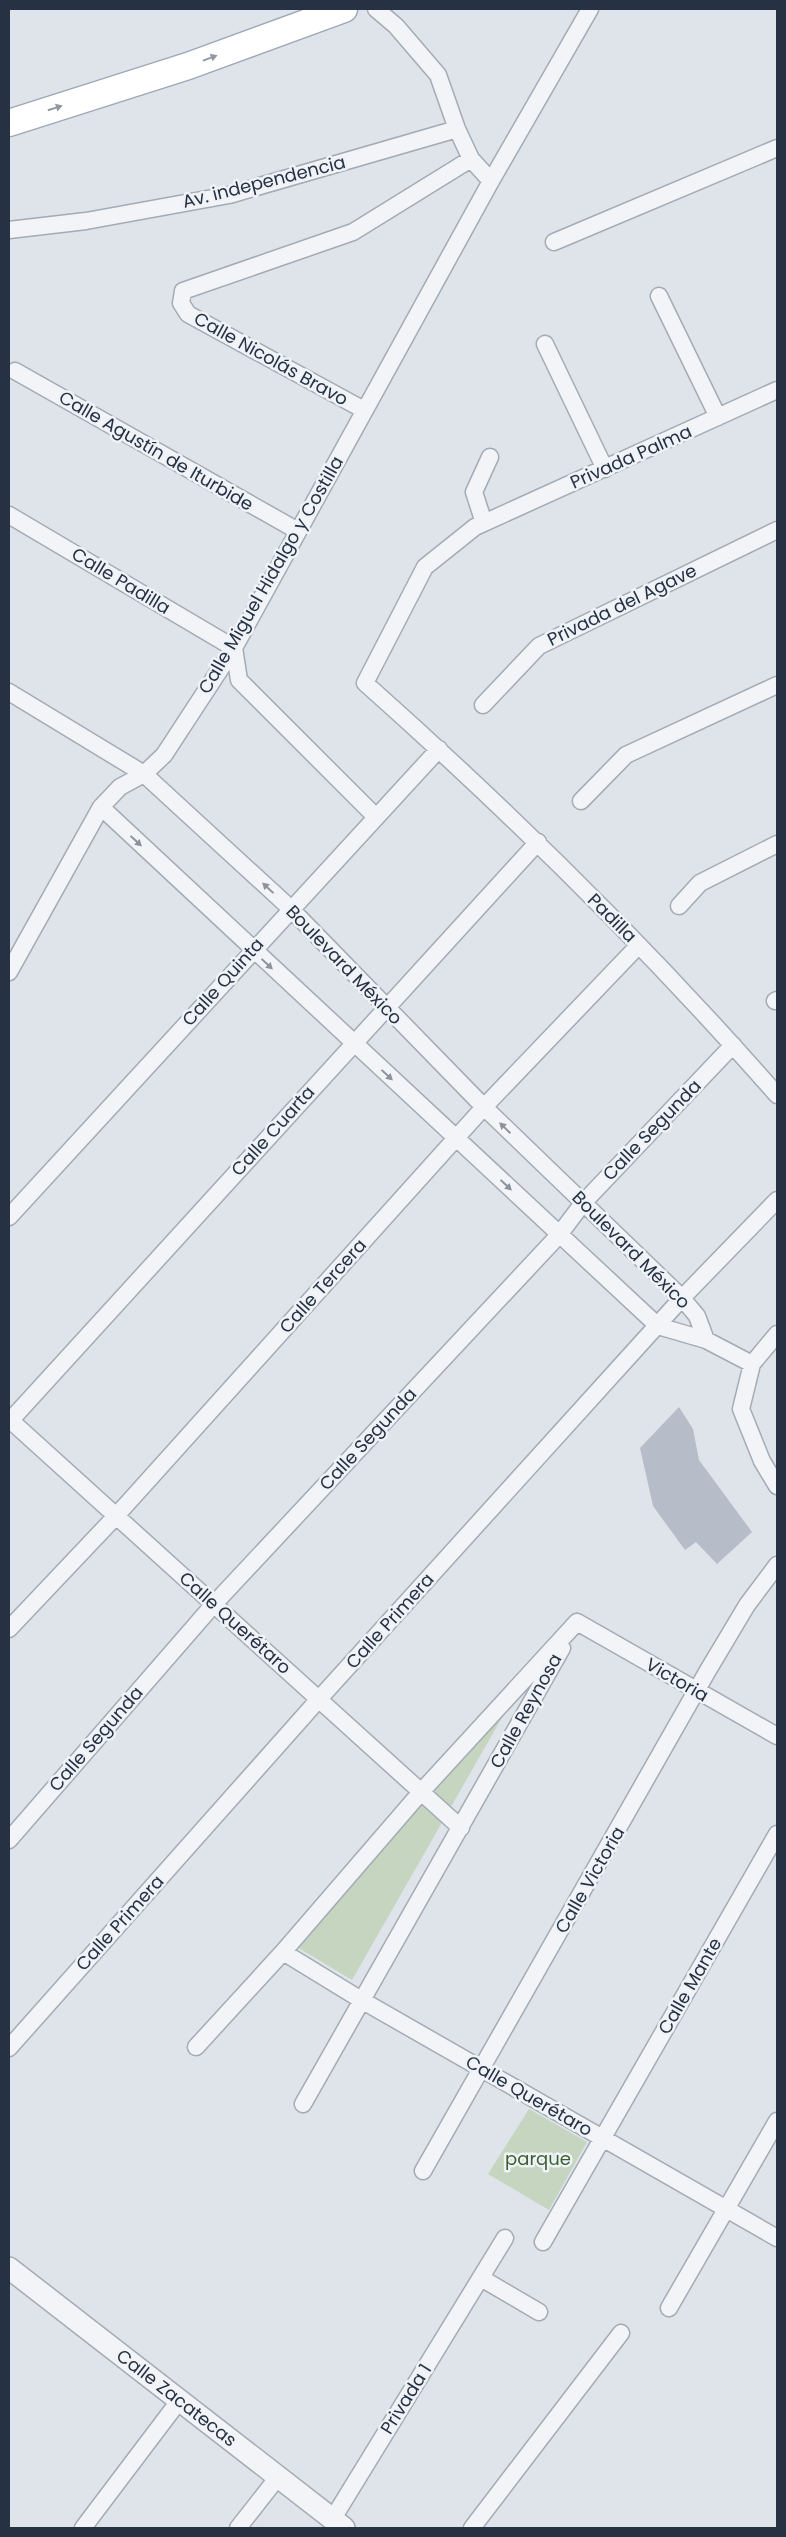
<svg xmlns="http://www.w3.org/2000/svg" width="786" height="2537" viewBox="0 0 786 2537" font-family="Poppins,sans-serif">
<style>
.green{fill:#c5d5bf}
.building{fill:#b6bdc8}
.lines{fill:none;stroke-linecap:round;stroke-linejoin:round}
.minor-casing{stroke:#a4abb5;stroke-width:19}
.tertiary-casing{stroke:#a4abb5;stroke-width:24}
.primary-casing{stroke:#9da8b7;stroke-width:29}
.minor{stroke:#f2f4f8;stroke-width:16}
.tertiary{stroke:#f2f4f8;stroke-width:21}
.primary{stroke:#fff;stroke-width:26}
.oneway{fill:#9298a1}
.oneway2{fill:#8c929e}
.labels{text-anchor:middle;stroke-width:5;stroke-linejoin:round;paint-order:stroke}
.street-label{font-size:18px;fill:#263143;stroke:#eff3f7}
.park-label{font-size:18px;fill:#3c6032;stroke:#eff3f7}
</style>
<rect width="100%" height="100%" fill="#dfe4ea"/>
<path class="green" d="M512,1700L352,1980L297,1947C367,1863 441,1783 512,1700Z
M529,2109L587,2142L549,2210L488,2174Z"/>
<path class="building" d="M679,1407L693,1429L699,1460L752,1532L717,1564L696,1542L685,1550L653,1506L640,1448Z"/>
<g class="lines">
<g class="minor-casing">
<path id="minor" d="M376,9L396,26L438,75L457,129L471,159L491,181
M9,230L86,221L229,195L457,129
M554,242L777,148
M659,296L718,417
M545,344L605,469
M15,371L298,531
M777,390L475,527L425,567L365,683C510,812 649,949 777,1095
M364,410L188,314L181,303L183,291L353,232L471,159
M9,515L234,648L239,680L376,817
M484,523L474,492L490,457
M9,692L144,774L290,908L484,1107L682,1298L697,1316L706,1340
M483,705L539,646L777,530
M581,801L626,755L777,685
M101,807L658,1326L706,1340L752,1364L741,1409L762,1461L777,1486
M679,906L700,883L777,844
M9,972L101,807L120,787L144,774L164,755L234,648L491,181L590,9
M775,1001L777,1000
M9,1217L439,749
M752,1364L777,1334
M9,1419L461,1828
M9,1422L538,842
M577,1622L777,1736
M9,1629L116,1516L484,1107L639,945
M9,1840L214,1604L559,1235L583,1203L733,1045
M283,1952L363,2001L777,2238
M196,2047L283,1952L421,1792L577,1622
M9,2048L319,1699L682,1298L777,1200
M303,2104L562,1648
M423,2171L707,1672L747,1605L777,1565
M543,2242L777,1834
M481,2278L539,2312
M669,2308L777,2121
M332,2520L505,2238
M83,2528L179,2401
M238,2528L278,2477
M472,2528L621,2333"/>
</g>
<g class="tertiary-casing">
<g id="tertiary">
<path id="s1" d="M9,2268L344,2528"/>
</g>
</g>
<g class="primary-casing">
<path id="primary" d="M9,123L188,66L344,9"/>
</g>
<use href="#minor" class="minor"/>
<use href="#tertiary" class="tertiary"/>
<use href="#primary" class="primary"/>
</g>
<defs><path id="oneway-solid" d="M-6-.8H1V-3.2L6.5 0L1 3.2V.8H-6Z" transform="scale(1.25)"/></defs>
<g class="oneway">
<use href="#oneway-solid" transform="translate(210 58) rotate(-20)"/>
<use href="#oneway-solid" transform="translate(55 108) rotate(-17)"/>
</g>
<g class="oneway2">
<use href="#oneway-solid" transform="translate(136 841) rotate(43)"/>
<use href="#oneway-solid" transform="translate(268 888) rotate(-137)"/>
<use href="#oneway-solid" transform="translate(267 964) rotate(43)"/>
<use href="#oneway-solid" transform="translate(387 1075) rotate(43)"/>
<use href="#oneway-solid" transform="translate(505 1128) rotate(-136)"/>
<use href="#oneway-solid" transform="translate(506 1185) rotate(43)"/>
</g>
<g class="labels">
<g class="street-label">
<text transform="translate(264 182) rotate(-14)" y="6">Av. independencia</text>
<text transform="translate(271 359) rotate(29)" y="6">Calle Nicolás Bravo</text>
<text transform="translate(156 451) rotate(30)" y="6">Calle Agustín de Iturbide</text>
<text transform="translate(631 457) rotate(-24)" y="6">Privada Palma</text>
<text transform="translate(271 575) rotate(-60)" y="6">Calle Miguel Hidalgo y Costilla</text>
<text transform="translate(121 581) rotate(31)" y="6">Calle Padilla</text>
<text transform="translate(622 605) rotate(-26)" y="6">Privada del Agave</text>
<text transform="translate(612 918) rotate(45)" y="6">Padilla</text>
<text transform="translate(344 965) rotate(46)" y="6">Boulevard México</text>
<text transform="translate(223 982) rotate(-48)" y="6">Calle Quinta</text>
<text transform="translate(652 1130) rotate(-46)" y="6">Calle Segunda</text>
<text transform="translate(273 1131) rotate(-48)" y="6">Calle Cuarta</text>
<text transform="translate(631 1250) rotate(45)" y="6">Boulevard México</text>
<text transform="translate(323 1286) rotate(-48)" y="6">Calle Tercera</text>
<text transform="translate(368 1439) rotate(-47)" y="6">Calle Segunda</text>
<text transform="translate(390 1621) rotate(-48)" y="6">Calle Primera</text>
<text transform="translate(235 1623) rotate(42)" y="6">Calle Querétaro</text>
<text transform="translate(677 1680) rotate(30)" y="6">Victoria</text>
<text transform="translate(526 1711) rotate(-61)" y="6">Calle Reynosa</text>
<text transform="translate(96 1739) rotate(-49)" y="6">Calle Segunda</text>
<text transform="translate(590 1880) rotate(-60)" y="6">Calle Victoria</text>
<text transform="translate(120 1923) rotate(-48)" y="6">Calle Primera</text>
<text transform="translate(690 1986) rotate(-60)" y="6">Calle Mante</text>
<text transform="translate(529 2096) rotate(30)" y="6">Calle Querétaro</text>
<text dy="6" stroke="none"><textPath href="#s1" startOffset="212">Calle Zacatecas</textPath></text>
<text transform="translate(406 2399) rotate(-58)" y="6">Privada 1</text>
</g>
<g class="park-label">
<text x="538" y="2165">parque</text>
</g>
</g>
<rect width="786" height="2537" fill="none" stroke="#263143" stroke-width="20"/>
</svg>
